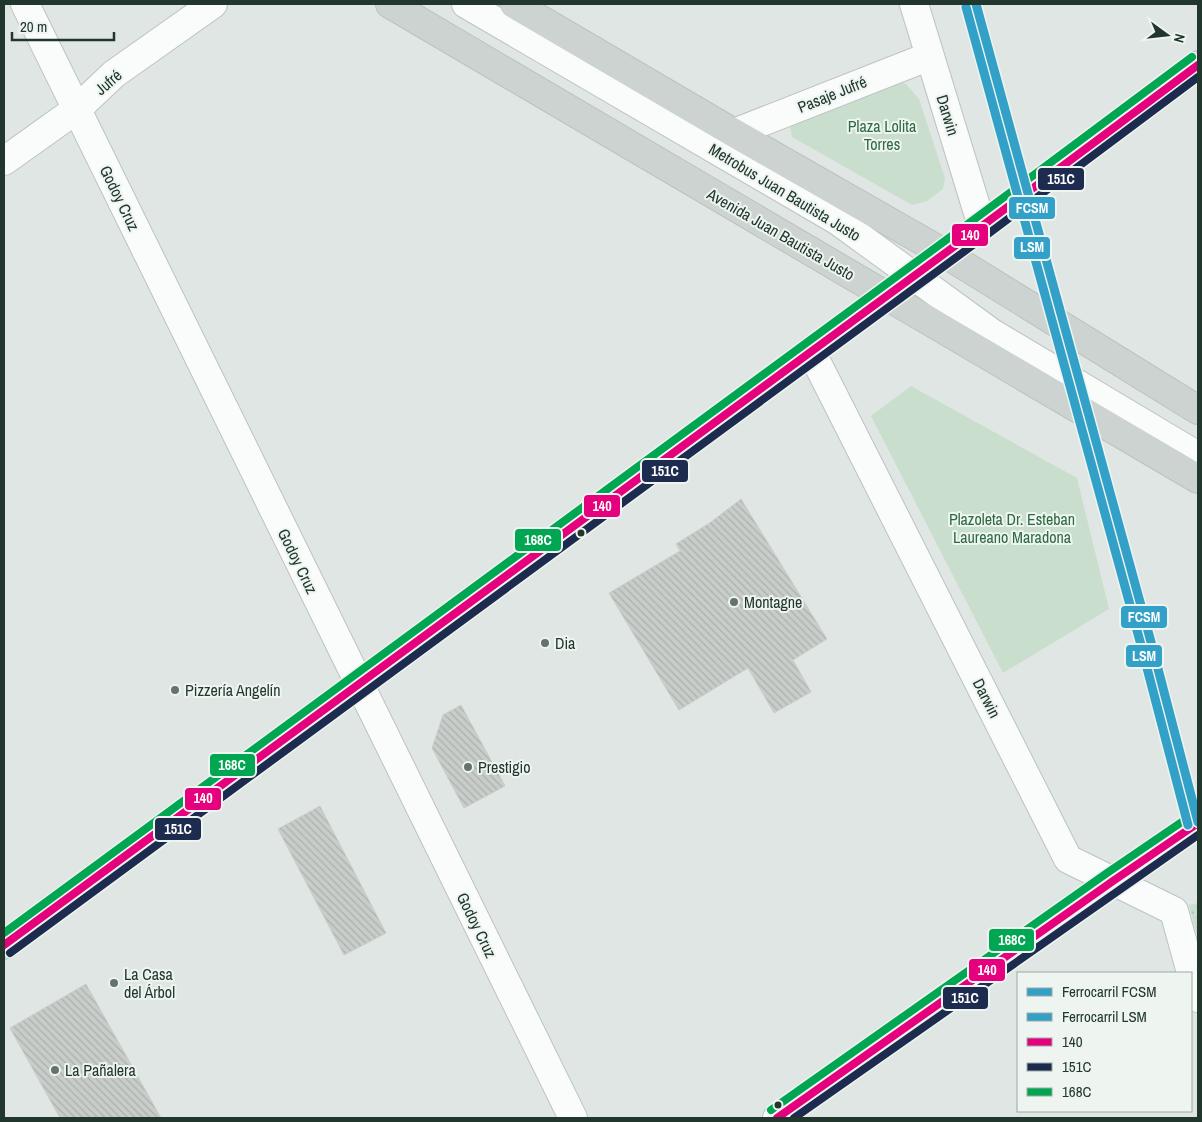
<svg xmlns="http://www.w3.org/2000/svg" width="1202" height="1122" viewBox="0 0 1202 1122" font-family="'Archivo Narrow',sans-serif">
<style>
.grass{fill:url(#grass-dots)}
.green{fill:#cadece}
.building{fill:url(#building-back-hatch);stroke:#c9cfcc}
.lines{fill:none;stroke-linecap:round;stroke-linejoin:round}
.minor-casing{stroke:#bdc3c0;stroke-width:30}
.major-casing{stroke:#bbc3bf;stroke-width:30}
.minor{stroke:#fafbfb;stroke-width:28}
.major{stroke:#ccd3d0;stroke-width:28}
.bus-1-casing{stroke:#eef5f1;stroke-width:11}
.bus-2-casing{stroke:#eef5f1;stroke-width:11}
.bus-3-casing{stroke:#eef5f1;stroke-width:11}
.bus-1{stroke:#e5007d;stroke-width:8}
.bus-2{stroke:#1d2b4f;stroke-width:8}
.bus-3{stroke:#00a651;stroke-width:8}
.rail-1-casing{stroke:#eef5f1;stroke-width:12}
.rail-2-casing{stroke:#eef5f1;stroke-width:12}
.rail-1{stroke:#33a1c7;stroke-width:9}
.rail-2{stroke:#33a1c7;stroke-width:9}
.bus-dot{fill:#21372e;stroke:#eef5f1;stroke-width:2}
.poi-dot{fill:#64746d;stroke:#eef5f1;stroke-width:2}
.labels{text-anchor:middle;stroke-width:4;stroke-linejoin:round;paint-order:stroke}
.street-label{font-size:16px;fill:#21372e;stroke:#eef5f1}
.park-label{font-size:16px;fill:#2e6a3f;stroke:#eef5f1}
.poi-label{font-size:16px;fill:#21372e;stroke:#eef5f1;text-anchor:start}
.line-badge{stroke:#eef5f1;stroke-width:2}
.badge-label{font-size:14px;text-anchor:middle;font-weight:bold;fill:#fff}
</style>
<defs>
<pattern id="grass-dots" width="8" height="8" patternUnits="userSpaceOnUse" patternTransform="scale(1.25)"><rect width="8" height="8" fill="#cadece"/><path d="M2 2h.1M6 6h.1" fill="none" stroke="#adbfb1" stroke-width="1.8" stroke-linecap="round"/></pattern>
<pattern id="building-back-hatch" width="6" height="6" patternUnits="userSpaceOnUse" patternTransform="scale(1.25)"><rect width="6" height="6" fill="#c8cdca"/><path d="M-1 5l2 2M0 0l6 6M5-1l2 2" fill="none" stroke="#acb1ae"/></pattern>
</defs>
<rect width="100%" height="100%" fill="#e0e6e3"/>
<path class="grass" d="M1198,903V939L1189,905Z"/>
<path class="green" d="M893,82L906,84L919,99L945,178L943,189L927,201L912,205L792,137L789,122Z
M911,386L1077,478L1109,609L1003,673L871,416Z"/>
<path class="building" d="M741,499L827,639L793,660L811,692L774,713L748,668L679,710L609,593L680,551L676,544L711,522Z
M461,705L505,786L464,808L432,748L443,715Z
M320,806L386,933L344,955L278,829Z
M86,984L161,1118H60L10,1028Z"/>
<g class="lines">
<g class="minor-casing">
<path id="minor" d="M25,4L573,1118
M466,4L838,221L992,333L1198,456
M914,4L982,226
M734,133L930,56
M4,161L77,109L114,74L213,4
M811,351L1068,859L1174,911L1198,998
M777,1118L1113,881L1198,823"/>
</g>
<g class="major-casing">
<path id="major" d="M390,4L1198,479
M514,4L734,133L944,253L1198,410
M4,945L982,226L1198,65"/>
</g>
<use href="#minor" class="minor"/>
<use href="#major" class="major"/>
<g class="bus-1-casing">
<path id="bus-1" d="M4,945L982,226L1198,65
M777,1118L1113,881L1198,823"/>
</g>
<g class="bus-2-casing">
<path id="bus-2" d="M10,953L988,234L1198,77
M794,1118L1198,835"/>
</g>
<g class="bus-3-casing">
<path id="bus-3" d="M4,933L976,218L1192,57
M771,1110L1107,873L1192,815"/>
</g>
<use href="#bus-1" class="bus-1"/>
<use href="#bus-2" class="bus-2"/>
<use href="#bus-3" class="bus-3"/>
<g class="rail-1-casing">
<path id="rail-1" d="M976,4L1151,642L1198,822"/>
</g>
<g class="rail-2-casing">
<path id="rail-2" d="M966,7L1141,645L1188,825"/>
</g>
<use href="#rail-1" class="rail-1"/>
<use href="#rail-2" class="rail-2"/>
</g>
<g class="bus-dot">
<circle cx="581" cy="533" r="4.5"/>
<circle cx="778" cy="1105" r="4.5"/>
</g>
<g class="poi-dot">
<circle cx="734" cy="602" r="5"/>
<circle cx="545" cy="643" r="5"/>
<circle cx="175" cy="690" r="5"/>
<circle cx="468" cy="767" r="5"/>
<circle cx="114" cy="983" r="5"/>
<circle cx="55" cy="1070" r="5"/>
</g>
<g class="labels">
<g class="street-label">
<text transform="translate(108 82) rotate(-41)" y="6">Jufré</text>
<text transform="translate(832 94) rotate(-22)" y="6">Pasaje Jufré</text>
<text transform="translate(948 115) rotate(73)" y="6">Darwin</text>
<text transform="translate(785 192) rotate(31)" y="6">Metrobus Juan Bautista Justo</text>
<text transform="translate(120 198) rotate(64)" y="6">Godoy Cruz</text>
<text transform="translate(781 234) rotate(30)" y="6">Avenida Juan Bautista Justo</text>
<text transform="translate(298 561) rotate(64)" y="6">Godoy Cruz</text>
<text transform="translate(987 698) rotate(63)" y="6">Darwin</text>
<text transform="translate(477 925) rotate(64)" y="6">Godoy Cruz</text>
</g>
<g class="park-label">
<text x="882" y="132">Plaza Lolita<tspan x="882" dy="18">Torres</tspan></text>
<text x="1012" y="525">Plazoleta Dr. Esteban<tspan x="1012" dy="18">Laureano Maradona</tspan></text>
</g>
<g class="poi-label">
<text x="744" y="608">Montagne</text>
<text x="555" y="649">Dia</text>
<text x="185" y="696">Pizzería Angelín</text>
<text x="478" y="773">Prestigio</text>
<text x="124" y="980">La Casa<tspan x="124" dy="18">del Árbol</tspan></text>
<text x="65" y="1076">La Pañalera</text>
</g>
</g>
<g class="line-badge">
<rect x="1037" y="167" width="48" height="24" rx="5" fill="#1d2b4f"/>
<rect x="1008" y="196" width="48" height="24" rx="5" fill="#33a1c7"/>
<rect x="951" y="223" width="38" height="24" rx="5" fill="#e5007d"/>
<rect x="1013" y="236" width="38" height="24" rx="5" fill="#33a1c7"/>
<rect x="641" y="459" width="48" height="24" rx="5" fill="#1d2b4f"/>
<rect x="583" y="494" width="38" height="24" rx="5" fill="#e5007d"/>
<rect x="514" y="528" width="48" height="24" rx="5" fill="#00a651"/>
<rect x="1120" y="605" width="48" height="24" rx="5" fill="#33a1c7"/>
<rect x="1125" y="644" width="38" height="24" rx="5" fill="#33a1c7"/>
<rect x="209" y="753" width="47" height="24" rx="5" fill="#00a651"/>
<rect x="184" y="787" width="38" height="24" rx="5" fill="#e5007d"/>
<rect x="154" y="817" width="48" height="24" rx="5" fill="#1d2b4f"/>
<rect x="988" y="928" width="47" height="24" rx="5" fill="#00a651"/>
<rect x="968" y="958" width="38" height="24" rx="5" fill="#e5007d"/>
<rect x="942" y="986" width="47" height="24" rx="5" fill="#1d2b4f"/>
</g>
<g class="badge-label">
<text x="1061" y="184">151C</text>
<text x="1032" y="213">FCSM</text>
<text x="970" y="240">140</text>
<text x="1032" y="252">LSM</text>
<text x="665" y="476">151C</text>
<text x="602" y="511">140</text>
<text x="538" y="545">168C</text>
<text x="1144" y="622">FCSM</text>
<text x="1144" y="661">LSM</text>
<text x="232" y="770">168C</text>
<text x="203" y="803">140</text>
<text x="178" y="834">151C</text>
<text x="1012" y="945">168C</text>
<text x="987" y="975">140</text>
<text x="965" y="1003">151C</text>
</g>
<rect width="1202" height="1122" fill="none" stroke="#21372e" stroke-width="10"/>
<rect x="1017" y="972" width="175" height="140" fill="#eef5f1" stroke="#9ca9a3"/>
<rect x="1027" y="988" width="25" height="8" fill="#33a1c7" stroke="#9ca9a3"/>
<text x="1062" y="997" font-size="15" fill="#21372e">Ferrocarril FCSM</text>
<rect x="1027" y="1013" width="25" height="8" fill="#33a1c7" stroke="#9ca9a3"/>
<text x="1062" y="1022" font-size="15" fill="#21372e">Ferrocarril LSM</text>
<rect x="1027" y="1038" width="25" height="8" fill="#e5007d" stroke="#9ca9a3"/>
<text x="1062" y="1047" font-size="15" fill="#21372e">140</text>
<rect x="1027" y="1063" width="25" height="8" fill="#1d2b4f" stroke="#9ca9a3"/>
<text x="1062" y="1072" font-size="15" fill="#21372e">151C</text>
<rect x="1027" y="1088" width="25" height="8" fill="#00a651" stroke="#9ca9a3"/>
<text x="1062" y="1097" font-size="15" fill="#21372e">168C</text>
<g transform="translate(1167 35) rotate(105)" stroke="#eef5f1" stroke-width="4" paint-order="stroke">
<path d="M0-4L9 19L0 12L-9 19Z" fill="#21372e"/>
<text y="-8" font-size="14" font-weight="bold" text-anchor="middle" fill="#21372e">N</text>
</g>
<path d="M12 32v8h102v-8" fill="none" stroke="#21372e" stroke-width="2.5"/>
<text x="20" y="32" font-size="15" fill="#21372e" stroke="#eef5f1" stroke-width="4" paint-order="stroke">20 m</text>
</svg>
